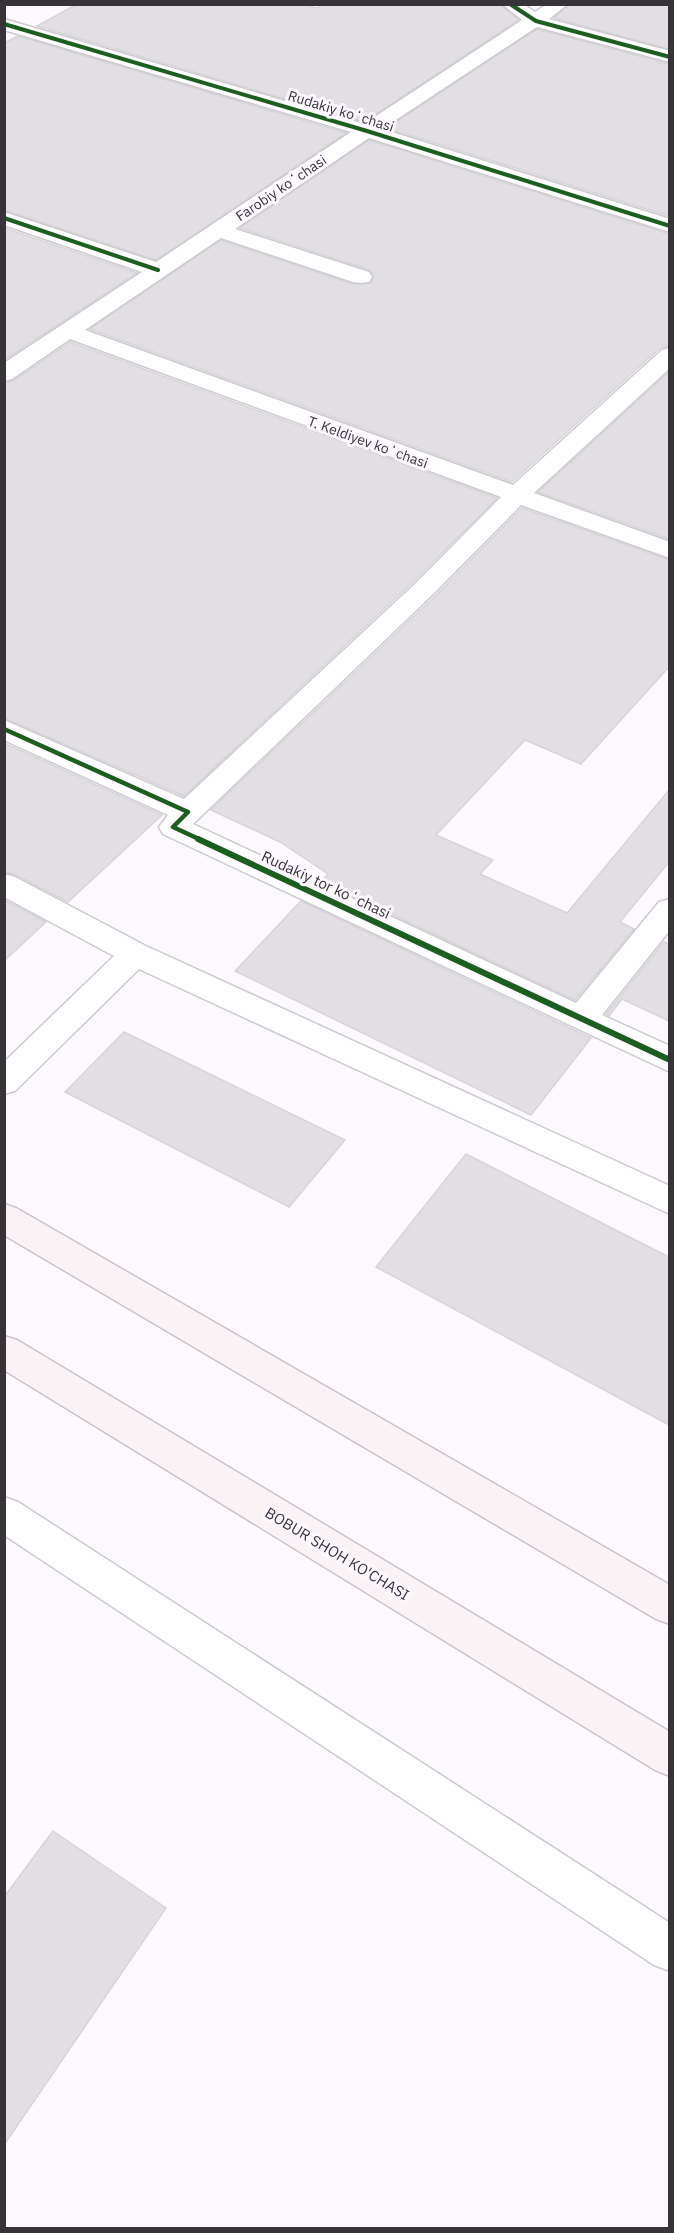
<svg xmlns="http://www.w3.org/2000/svg" width="674" height="2233" viewBox="0 0 674 2233" font-family="'IBM Plex Sans',sans-serif">
<style>
.building{fill:#e2dfe4;stroke:#d6d4d9;stroke-width:1.5}
.lines{fill:none;stroke-linecap:round;stroke-linejoin:round}
.minor-casing{stroke:#cdcace;stroke-width:3}
.major-casing{stroke:#cdc2ca;stroke-width:3}
.minor{fill:#fffeff;fill-rule:evenodd}
.major{fill:#f9f3f6;fill-rule:evenodd}
.cycleway-far2-casing{stroke:#fdf8ff;stroke-width:6}
.cycleway-far1-casing{stroke:#fdf8ff;stroke-width:8}
.cycleway-casing{stroke:#fdf8ff;stroke-width:10}
.cycleway-far2{stroke:#1b5e20;stroke-width:4}
.cycleway-far1{stroke:#1b5e20;stroke-width:4.5}
.cycleway{stroke:#1b5e20;stroke-width:6}
.labels{text-anchor:middle;stroke-width:6;stroke-linejoin:round;paint-order:stroke}
.far-street-label{font-size:14px;fill:#373338;stroke:#fdf8ff}
.street-label{font-size:15px;fill:#373338;stroke:#fdf8ff}
</style>
<rect width="100%" height="100%" fill="#fcf9fe"/>
<path class="building" d="M77,4H303L317,8L324,4H500L518,20L364,122L37,26Z
M570,4H669V49L554,18Z
M537,29L669,64V216L387,128Z
M18,36L346,133L156,260L4,210V43Z
M369,140L669,234V346L660,348L512,482L90,329L221,240L352,284L371,283L374,276L370,270L240,228Z
M4,228L137,273L4,360Z
M70,342L497,498L413,582L184,796L4,718V383L13,381Z
M669,372V539L538,492Z
M522,508L669,560V667L581,764L525,740L436,835L493,860L480,874L567,913L669,790V862L620,922L634,929L575,1000L321,881L328,874L280,842L211,810L435,596Z
M4,743L162,815L68,902L16,875L4,872Z
M4,900L46,922L4,961Z
M301,901L591,1038L531,1115L235,971Z
M664,942L669,944V1021L622,999L609,1016L606,1014Z
M124,1032L345,1140L289,1207L65,1092Z
M466,1154L669,1257V1425L376,1267Z
M53,1831L166,1908L4,2145V1897Z"/>
<g class="lines">
<g class="minor-casing">
<path id="minor" d="M502,4H523L535,12L547,4H568L549,19L670,51V62L537,27L382,129L670,219V232L369,138L235,229L369,272L372,277L369,282L361,283L353,282L221,238L85,330L513,485L662,350L670,348V368L534,493L670,542V558L521,505L433,594L193,824L576,1003L659,902L670,899V930L602,1015L670,1046V1072L163,834L159,827L168,815L4,740V720L184,799L415,584L501,497L70,339L12,379L4,381V363L142,272L4,225V212L156,262L351,132L4,30V19L364,124L522,20Z
M4,874L15,877L146,946L670,1186V1214L139,969L15,1091L4,1094V1062L114,956L4,897Z
M4,1497L18,1502L670,1923V1971L654,1965L4,1535Z"/>
</g>
<g class="major-casing">
<path id="major" d="M4,1204L16,1208L670,1585V1624L656,1619L4,1235Z
M4,1336L17,1340L670,1732V1776L655,1770L4,1370Z"/>
</g>
<use href="#minor" class="minor"/>
<use href="#major" class="major"/>
<g class="cycleway-far2-casing">
<path id="cycleway-far2" d="M510,4L536,21L670,57
M4,24L367,131L670,226
M4,218L158,270"/>
</g>
<g class="cycleway-far1-casing">
<path id="cycleway-far1" d="M4,729L188,812L173,827L201,840"/>
</g>
<g class="cycleway-casing">
<path id="cycleway" d="M198,839L670,1060"/>
</g>
<use href="#cycleway-far2" class="cycleway-far2"/>
<use href="#cycleway-far1" class="cycleway-far1"/>
<use href="#cycleway" class="cycleway"/>
</g>
<g class="labels">
<g class="far-street-label">
<text transform="translate(341 111) rotate(17)" y="5">Rudakiy koʻchasi</text>
<text transform="translate(281 188) rotate(-34)" y="5">Farobiy koʻchasi</text>
<text transform="translate(368 442) rotate(20)" y="5">T. Keldiyev koʻchasi</text>
</g>
<g class="street-label">
<text transform="translate(326 885) rotate(25)" y="5">Rudakiy tor koʻchasi</text>
<text transform="translate(337 1554) rotate(31)" y="5">BOBUR SHOH KO'CHASI</text>
</g>
</g>
<rect width="674" height="2233" fill="none" stroke="#373338" stroke-width="12"/>
</svg>
